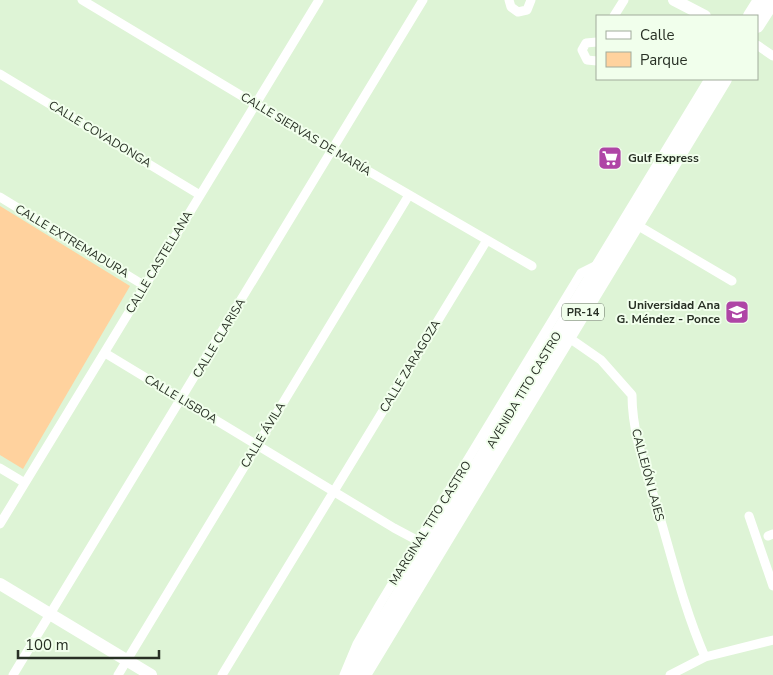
<svg xmlns="http://www.w3.org/2000/svg" width="773" height="675" viewBox="0 0 773 675" font-family="'Nunito Sans',sans-serif">
<style>
.green{fill:#ffd29e}
.lines{fill:none;stroke-linecap:round;stroke-linejoin:round}
.street{stroke:#fff;stroke-width:9}
.secondary{stroke:#fff;stroke-width:12}
.primary{stroke:#fff;stroke-width:14}
.labels{text-anchor:middle;stroke-width:4;stroke-linejoin:round;paint-order:stroke}
.shield{fill:#f1ffec;stroke:#646e61;stroke-width:1}
.shield-label{font-size:11px;font-weight:bold;fill:#283025}
.street-label{font-size:12px;fill:#283025;stroke:#f1ffec}
.poi-label{font-size:12px;font-weight:bold;fill:#283025;stroke:#f1ffec;text-anchor:start}
</style>
<rect width="100%" height="100%" fill="#def4d6"/>
<path class="green" d="M0,206L130,286L23,469L0,455Z"/>
<g class="lines">
<path class="street" d="M82,0L332,150L532,266
M509,0L511,7L518,12L527,10L531,0
M614,16L624,0
M597,42L586,43L582,50L587,60L597,61
M757,45L773,56
M0,74L200,195
M0,197L145,286
M637,225L732,281
M565,335L601,360L632,395C632,436 648,475 659,514C673,562 685,611 705,657
M105,353L394,528L424,544
M0,468L25,483
M749,516L773,586
M0,524L319,0
M768,536L773,534
M13,675L423,0
M118,675L409,195
M222,675L487,240
M344,675L357,644L380,604L575,283L581,273L599,264
M670,675L705,657L773,640"/>
<path class="secondary" d="M674,0L705,16
M0,584L151,675"/>
<path class="primary" d="M750,16L760,0
M757,26L773,1
M350,675L712,79
M364,675L725,79"/>
</g>
<defs>
<g id="supermarket-square" transform="scale(1.25)"><rect x="-9" y="-9" width="18" height="18" rx="4" fill="#af45a6" stroke="#f1ffec"/><path d="M-6-5.5h2.5l.6 2H6L4.5 2H-2.5L-4.4-4H-6ZM-1.5 3.2a1.3 1.3 0 1 0 .1 0ZM3 3.2a1.3 1.3 0 1 0 .1 0Z" fill="#fff"/></g>
<g id="university-square" transform="scale(1.25)"><rect x="-9" y="-9" width="18" height="18" rx="4" fill="#af45a6" stroke="#f1ffec"/><path d="M0-5L7-2L0 1L-7-2ZM-4 1L0 2.5L4 1V4Q0 6-4 4Z" fill="#fff"/></g>
</defs>
<g fill-rule="evenodd">
<use href="#supermarket-square" x="610" y="158"/>
<use href="#university-square" x="737" y="312"/>
</g>
<g class="labels">
<rect class="shield" x="562" y="303.5" width="42" height="17" rx="4"/>
<g class="shield-label">
<text x="583" y="316">PR-14</text>
</g>
<g class="street-label">
<text transform="translate(100 134) rotate(31)" y="4">CALLE COVADONGA</text>
<text transform="translate(306 134) rotate(31)" y="4">CALLE SIERVAS DE MARÍA</text>
<text transform="translate(72 241) rotate(31)" y="4">CALLE EXTREMADURA</text>
<text transform="translate(159 262) rotate(-59)" y="4">CALLE CASTELLANA</text>
<text transform="translate(219 338) rotate(-59)" y="4">CALLE CLARISA</text>
<text transform="translate(410 366) rotate(-59)" y="4">CALLE ZARAGOZA</text>
<text transform="translate(524 390) rotate(-59)" y="4">AVENIDA TITO CASTRO</text>
<text transform="translate(181 399) rotate(31)" y="4">CALLE LISBOA</text>
<text transform="translate(263 435) rotate(-59)" y="4">CALLE ÁVILA</text>
<text transform="translate(648 475) rotate(75)" y="4">CALLEJÓN LAJES</text>
<text transform="translate(430 523) rotate(-58)" y="4">MARGINAL TITO CASTRO</text>
</g>
<g class="poi-label">
<text x="628" y="162">Gulf Express</text>
<text x="720" y="309" text-anchor="end">Universidad Ana<tspan x="720" dy="14">G. Méndez - Ponce</tspan></text>
</g>
</g>
<rect x="596" y="15" width="162" height="65" fill="#f1ffec" stroke="#a1ac9c"/>
<rect x="606" y="31" width="25" height="8" fill="#ffffff" stroke="#a1ac9c"/>
<text x="640" y="40" font-size="15" fill="#283025">Calle</text>
<rect x="606" y="52" width="25" height="15" fill="#ffd29e" stroke="#a1ac9c"/>
<text x="640" y="65" font-size="15" fill="#283025">Parque</text>
<path d="M18 650v8h141v-8" fill="none" stroke="#283025" stroke-width="2.5"/>
<text x="25" y="650" font-size="15" fill="#283025" stroke="#f1ffec" stroke-width="4" paint-order="stroke">100 m</text>
</svg>
